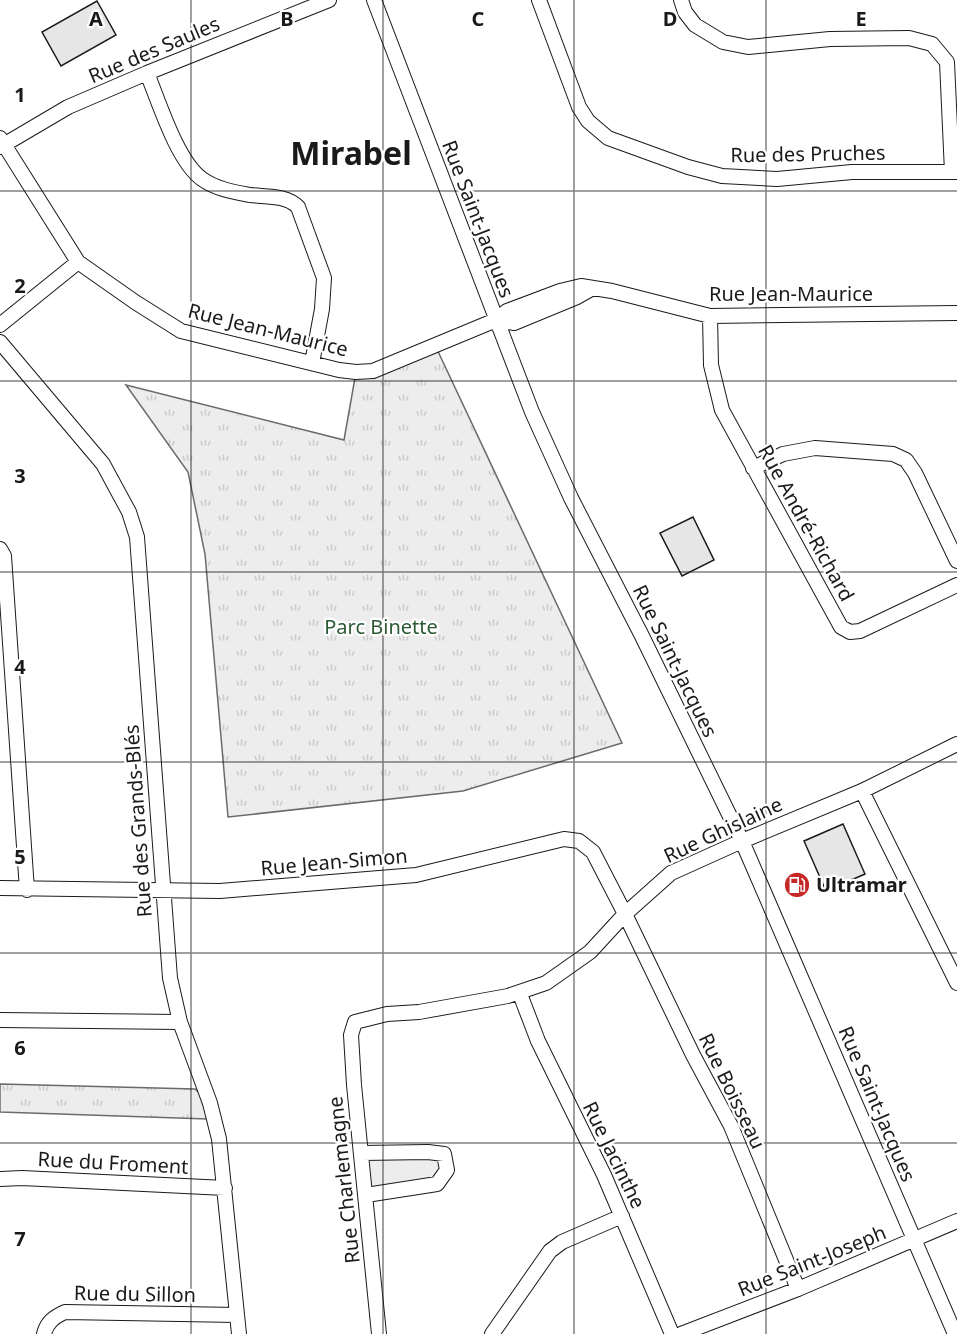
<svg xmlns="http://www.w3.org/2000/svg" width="957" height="1334" viewBox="0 0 957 1334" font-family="'Noto Sans',sans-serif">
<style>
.grass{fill:#ededed;stroke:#6a6a6a;stroke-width:1.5}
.park{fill:url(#park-tufts);stroke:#6a6a6a;stroke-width:1.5}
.building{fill:#e6e6e6;stroke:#1a1a1a;stroke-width:1.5}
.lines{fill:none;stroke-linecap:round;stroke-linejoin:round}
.minor-casing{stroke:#1a1a1a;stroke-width:16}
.minor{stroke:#fff;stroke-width:14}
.grid{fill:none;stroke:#1a1a1a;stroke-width:1.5;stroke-opacity:0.55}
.labels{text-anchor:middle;stroke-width:4.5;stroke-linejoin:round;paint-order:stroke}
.street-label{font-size:20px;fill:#1a1a1a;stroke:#fff}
.park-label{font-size:20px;fill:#2b5a34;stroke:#fff}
.poi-label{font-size:20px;font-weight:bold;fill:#1a1a1a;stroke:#fff;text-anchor:start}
.town-label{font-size:32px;font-weight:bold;fill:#1a1a1a;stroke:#fff}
.grid-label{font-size:20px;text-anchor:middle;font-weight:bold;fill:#1a1a1a;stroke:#fff;stroke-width:4.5;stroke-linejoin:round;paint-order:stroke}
</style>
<defs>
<pattern id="park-tufts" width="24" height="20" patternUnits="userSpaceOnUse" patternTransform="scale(1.5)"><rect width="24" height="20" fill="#ededed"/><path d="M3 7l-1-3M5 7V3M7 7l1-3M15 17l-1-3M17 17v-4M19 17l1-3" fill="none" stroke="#cbcbcb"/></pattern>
</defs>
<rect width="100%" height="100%" fill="#fff"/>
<path class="grass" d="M362,1153L444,1154L437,1184L366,1195Z"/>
<path class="park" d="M435,345L622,743L463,791L228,817L205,554L188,472L126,385L344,440L356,372Z
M0,1084L195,1089L210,1103L207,1119L0,1112Z"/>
<path class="building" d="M97,1L116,35L61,66L42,32Z
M693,517L714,560L682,576L660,533Z
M843,824L865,874L826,891L804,841Z"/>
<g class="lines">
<g class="minor-casing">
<path id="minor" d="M374,0L532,412L571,498L642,636L742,841L955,1334
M539,0L579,107L588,121L608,138L688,167L722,176L777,179L852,172H957
M681,0L685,12L695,25L723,42L748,47L830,39L909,38L932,44L947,62L952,172
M147,73C159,102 177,161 202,179C216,189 234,192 250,195C267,197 286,195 298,207L324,278L322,309L312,363
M0,138L78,262L135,302L181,331L339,370L356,372L373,371L496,320L507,311L560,291L581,286L612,291L710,316L957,313
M0,147L68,107L147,73L329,0
M710,316L711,365L722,410L841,627L850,632L860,631L957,585
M496,320L514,323L577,297L593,288
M0,325L78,262
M0,342L103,464L129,512L137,537L170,978L180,1022L210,1103L219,1139L239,1334
M753,468L783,454L815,448L893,454L906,460L915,473L957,561
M0,549L4,556L27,890
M862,791L957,983
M0,888L220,891L416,875L564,839L579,841L593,852L625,914L693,1055L731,1126L798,1289
M520,994L538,1041L604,1175L672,1334
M0,1020L180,1022
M362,1153L428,1152L444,1154L447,1170L437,1184L366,1195
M0,1179L22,1178L225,1188
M44,1334C47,1322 54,1317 65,1312L237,1315
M379,1334L354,1085L351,1035L355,1022L387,1014L419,1012L508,996L546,983L590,952L625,914L671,873L742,841L862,791L957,744
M492,1334L550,1251L562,1242L622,1216
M681,1334L798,1289L957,1221"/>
</g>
<use href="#minor" class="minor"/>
</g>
<path class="grid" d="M191,0V1334M383,0V1334M574,0V1334M766,0V1334M0,191H957M0,381H957M0,572H957M0,762H957M0,953H957M0,1143H957"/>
<defs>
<g id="fuel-disc" transform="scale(1.35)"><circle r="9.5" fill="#c62828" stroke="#fff"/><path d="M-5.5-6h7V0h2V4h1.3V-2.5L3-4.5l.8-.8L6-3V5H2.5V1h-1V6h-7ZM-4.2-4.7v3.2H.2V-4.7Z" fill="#fff"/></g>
</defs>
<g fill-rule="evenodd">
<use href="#fuel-disc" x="797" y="885"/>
</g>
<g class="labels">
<g class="street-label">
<text transform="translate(154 50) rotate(-23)" y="7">Rue des Saules</text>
<text transform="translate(808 154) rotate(-1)" y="7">Rue des Pruches</text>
<text transform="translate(478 219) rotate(69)" y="7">Rue Saint-Jacques</text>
<text x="791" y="301">Rue Jean-Maurice</text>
<text transform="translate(268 330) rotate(14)" y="7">Rue Jean-Maurice</text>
<text transform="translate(806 523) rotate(61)" y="7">Rue André-Richard</text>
<text transform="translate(675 661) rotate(64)" y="7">Rue Saint-Jacques</text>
<text transform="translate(138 821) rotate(-94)" y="7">Rue des Grands-Blés</text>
<text transform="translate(723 830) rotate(-25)" y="7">Rue Ghislaine</text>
<text transform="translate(334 862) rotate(-5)" y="7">Rue Jean-Simon</text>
<text transform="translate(732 1091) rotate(64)" y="7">Rue Boisseau</text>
<text transform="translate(877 1104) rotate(67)" y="7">Rue Saint-Jacques</text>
<text transform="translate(614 1155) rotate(64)" y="7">Rue Jacinthe</text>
<text transform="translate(113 1163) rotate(3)" y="7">Rue du Froment</text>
<text transform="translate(344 1180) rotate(-96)" y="7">Rue Charlemagne</text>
<text transform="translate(812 1261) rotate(-22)" y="7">Rue Saint-Joseph</text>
<text transform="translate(135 1294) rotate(1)" y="7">Rue du Sillon</text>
</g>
<g class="park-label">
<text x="381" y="634">Parc Binette</text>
</g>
<g class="poi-label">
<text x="816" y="892">Ultramar</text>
</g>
<g class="town-label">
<text x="351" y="165">Mirabel</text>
</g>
</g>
<g class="grid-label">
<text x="96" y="26">A</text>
<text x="287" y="26">B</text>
<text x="478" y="26">C</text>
<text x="670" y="26">D</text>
<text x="861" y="26">E</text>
<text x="20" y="102">1</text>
<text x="20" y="293">2</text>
<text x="20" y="483">3</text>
<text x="20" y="674">4</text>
<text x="20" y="864">5</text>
<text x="20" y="1055">6</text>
<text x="20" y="1246">7</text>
</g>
</svg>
